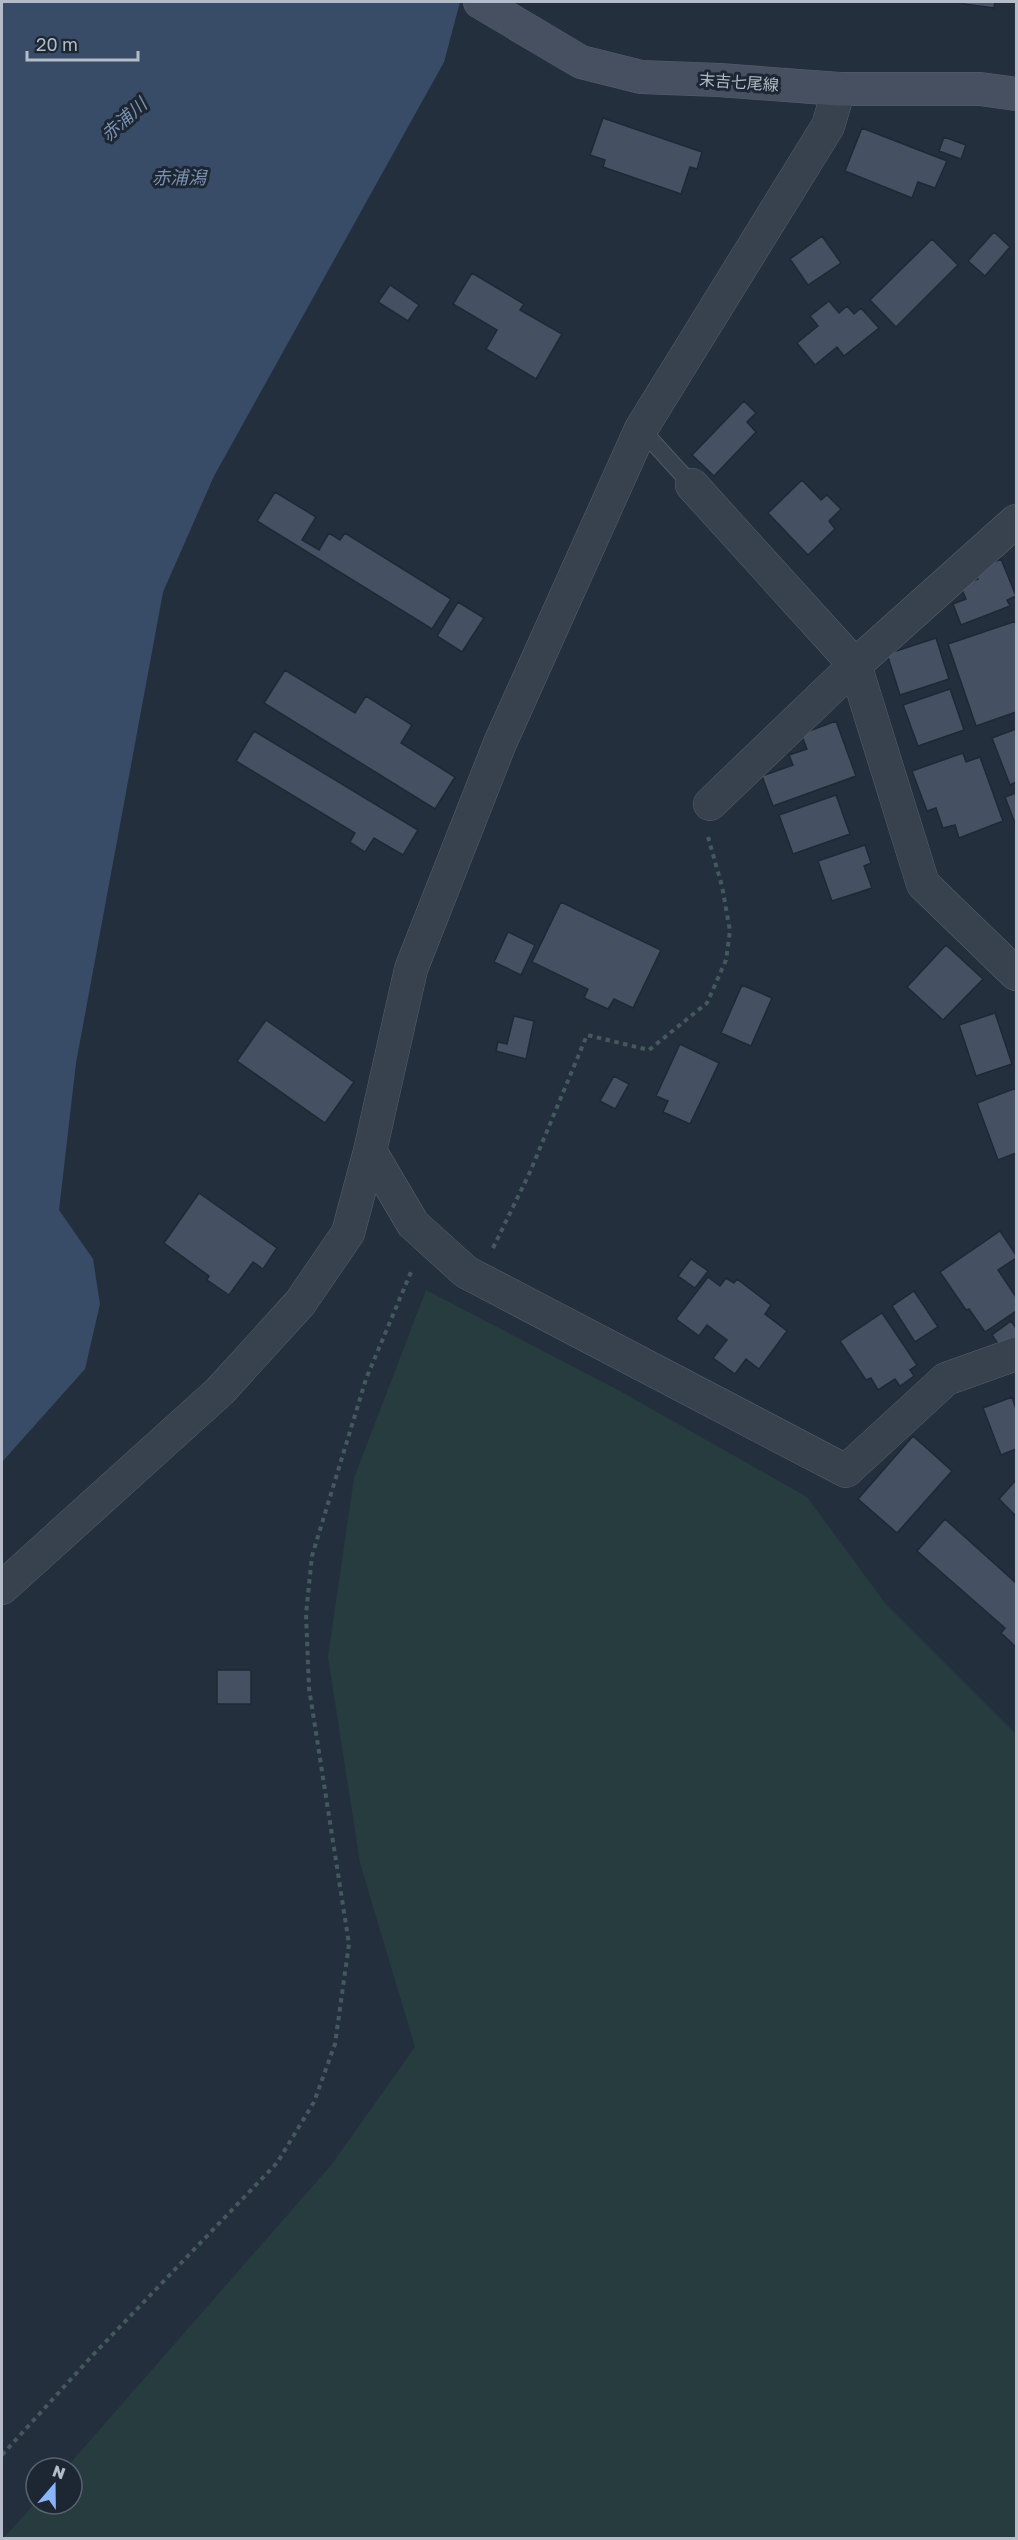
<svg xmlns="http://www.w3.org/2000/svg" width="1018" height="2540" viewBox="0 0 1018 2540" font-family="'Golos Text','Noto Sans JP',sans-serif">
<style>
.green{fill:#263c3f}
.water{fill:#394c67}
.building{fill:#455162;stroke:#1f2835;stroke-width:1.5}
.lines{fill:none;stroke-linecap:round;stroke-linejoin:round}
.service-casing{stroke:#565f6c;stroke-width:18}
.minor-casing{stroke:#565f6c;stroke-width:34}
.secondary-casing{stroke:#565f6c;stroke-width:34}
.path{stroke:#44595c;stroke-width:4;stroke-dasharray:4.5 4.5;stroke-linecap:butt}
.service{stroke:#38414e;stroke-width:16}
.minor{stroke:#38414e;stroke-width:33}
.secondary{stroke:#465061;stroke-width:33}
.labels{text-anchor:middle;stroke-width:6;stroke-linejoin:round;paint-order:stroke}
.street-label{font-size:16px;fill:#b4bcc9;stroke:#1d2633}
.water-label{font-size:18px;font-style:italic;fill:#7c92b1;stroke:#1d2633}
</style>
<rect width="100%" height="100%" fill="#242f3e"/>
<path class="green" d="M426,1290L620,1391L807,1497L885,1603L1016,1734V2538H4L36,2502V2504H72V2468H66L332,2164L415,2047L360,1863L328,1657L354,1478Z"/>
<path class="water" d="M2,2H460L444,62L214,476L163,592L76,1063L59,1210L93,1259L100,1304L85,1369L2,1462Z"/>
<path class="building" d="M965,2H995L994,8L964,4Z
M603,118L702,152L697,169L690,167L681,194L603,167L605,160L590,155Z
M862,128L947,161L935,188L918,182L912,198L845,171Z
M944,137L966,145L961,159L939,151Z
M994,232L1010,247L985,276L968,261Z
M822,236L841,263L808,285L790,259Z
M932,239L958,265L896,327L870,300Z
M472,273L524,304L520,310L562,334L536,379L486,349L497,330L453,304Z
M390,285L419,305L408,321L378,302Z
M829,301L839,313L847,306L854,314L861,308L879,328L844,356L837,347L815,365L797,343L818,326L810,316Z
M744,401L756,413L747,422L756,432L714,476L692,455Z
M802,480L821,500L827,495L841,509L829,521L835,529L808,555L768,513Z
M275,492L316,517L302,540L319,550L329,533L340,540L345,533L451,599L432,629L257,521Z
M1001,559L1016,596L1007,600L1010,606L961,625L953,604L966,599L960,585L978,579L974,570Z
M458,602L484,618L462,652L437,636Z
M1016,621V712L976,726L948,644Z
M936,638L949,679L900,695L887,654Z
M285,670L355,713L366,696L412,725L401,743L455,777L435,809L264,703Z
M950,689L964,730L918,746L903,705Z
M836,721L856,776L773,806L762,776L793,765L789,755L807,749L801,734Z
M1016,729V782L1010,785L992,738Z
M254,731L418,830L403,855L374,838L365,852L350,842L355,833L236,761Z
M963,753L966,762L980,757L1003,821L959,838L955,825L943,828L936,808L927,811L912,771Z
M1016,793V826L1005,797Z
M836,795L850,834L793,854L779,815Z
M865,845L871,863L864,866L872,888L832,901L818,861Z
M561,902L661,950L633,1008L614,999L608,1009L584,998L588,989L532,962Z
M508,932L535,945L521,975L494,962Z
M946,945L983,979L943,1020L907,987Z
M742,985L772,998L751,1046L721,1033Z
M995,1013L1012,1064L976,1076L959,1025Z
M514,1016L534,1021L526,1059L496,1051L498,1042L507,1044Z
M266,1020L354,1082L325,1123L237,1061Z
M680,1044L719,1063L690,1124L663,1112L668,1101L656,1096Z
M614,1076L629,1084L615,1109L600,1101Z
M1016,1088V1153L998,1160L977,1103Z
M199,1193L277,1248L263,1269L253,1262L229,1295L207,1280L209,1276L164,1243Z
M1000,1231L1016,1255V1258L998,1270L1016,1297V1311L985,1332L969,1309L966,1310L940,1272Z
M691,1259L708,1271L695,1288L678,1276Z
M708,1277L720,1286L726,1278L734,1283L737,1279L771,1305L765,1314L787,1331L759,1369L746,1359L735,1374L713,1358L727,1340L707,1325L699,1336L676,1319Z
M914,1291L938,1327L915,1342L892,1306Z
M882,1313L917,1365L910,1370L914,1376L900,1386L895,1379L878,1390L871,1378L866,1380L840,1341Z
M1011,1321L1016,1328V1342L1003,1351L992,1335Z
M1012,1397L1016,1409V1449L1001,1455L983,1408Z
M913,1436L952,1471L897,1533L858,1499Z
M1016,1480V1516L999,1499Z
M945,1519L1016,1583V1647L1001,1633L1005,1628L917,1551Z
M217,1670H251V1704H217Z"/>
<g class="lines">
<g class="service-casing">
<path id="service" d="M641,429L692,485"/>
</g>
<g class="minor-casing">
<path id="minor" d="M692,485L855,665L1016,521
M710,804L855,665L923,884L1016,974
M370,1151L413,1224L466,1272L846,1471L946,1379L1016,1354
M2,1588L220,1391L300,1303L348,1233L370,1151L411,969L500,743L641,429L828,126L839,89"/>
</g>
<g class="secondary-casing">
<path id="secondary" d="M480,2L581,62L641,77L719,80L839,89H980L1016,94"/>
</g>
<path class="path" d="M493,1248L530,1172L587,1035L649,1050L707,1003L726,960L730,931L722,886L708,837
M2,2455L92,2356L277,2163L314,2102L335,2044L349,1944L309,1688L306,1614L312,1556L366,1379L411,1272"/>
<use href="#service" class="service"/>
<use href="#minor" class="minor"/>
<use href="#secondary" class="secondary"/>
</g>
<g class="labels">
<g class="street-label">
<text transform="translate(739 82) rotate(4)" y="6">末吉七尾線</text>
</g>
<g class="water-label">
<text transform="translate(124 120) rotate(-42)" y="6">赤浦川</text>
<text x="179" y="184">赤浦潟</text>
</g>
</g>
<rect width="1018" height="2540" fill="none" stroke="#b4bcc9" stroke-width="6"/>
<g transform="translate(54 2486) rotate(20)"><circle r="28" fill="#1d2633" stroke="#59626f" stroke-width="1.5"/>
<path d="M0-4.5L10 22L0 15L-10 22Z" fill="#8ab4f8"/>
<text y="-9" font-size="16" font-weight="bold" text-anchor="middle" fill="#b4bcc9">N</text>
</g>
<path d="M27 51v9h111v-9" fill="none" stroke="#b4bcc9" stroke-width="3"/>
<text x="36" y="51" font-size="18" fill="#b4bcc9" stroke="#1d2633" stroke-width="4.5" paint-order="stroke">20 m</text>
</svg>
